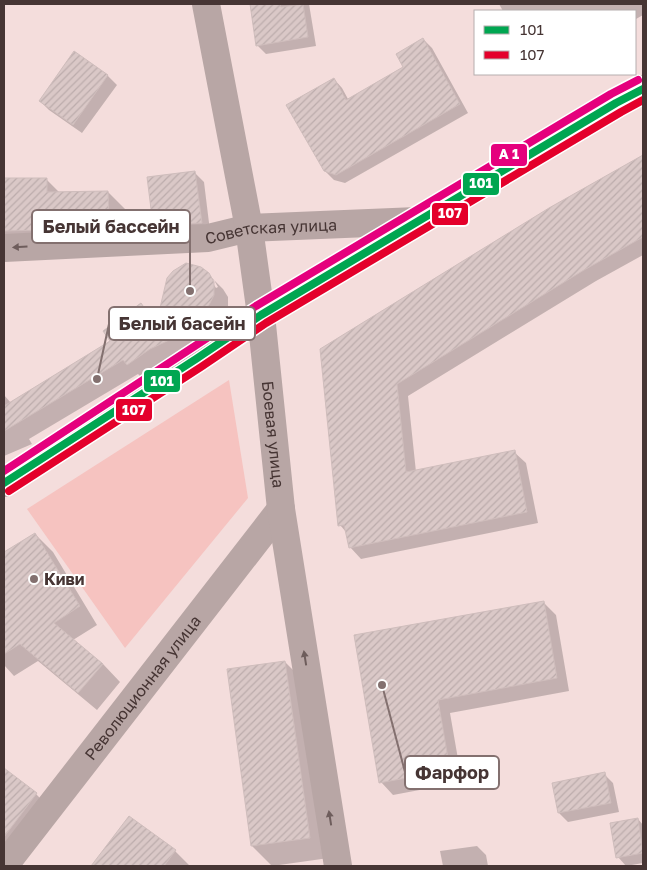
<svg xmlns="http://www.w3.org/2000/svg" width="647" height="870" viewBox="0 0 647 870" font-family="'Golos Text',sans-serif">
<style>
.green{fill:#f6c3c0}
.shadow{fill:#0003}
.building{fill:url(#building-hatch);stroke:#cfbdbc}
.lines{fill:none;stroke-linecap:round;stroke-linejoin:round}
.minor{stroke:#b8a6a5;stroke-width:28}
.tertiary{stroke:#b8a6a5;stroke-width:28}
.secondary{stroke:#b8a4a4;stroke-width:28}
.bus-1-casing{stroke:#fff;stroke-width:11}
.bus-2-casing{stroke:#fff;stroke-width:11}
.bus-3-casing{stroke:#fff;stroke-width:11}
.bus-1{stroke:#00a651;stroke-width:8}
.bus-2{stroke:#e4002b;stroke-width:8}
.bus-3{stroke:#e5007d;stroke-width:8}
.oneway{fill:#6e5d5c}
.poi-dot{fill:#83706f;stroke:#fff;stroke-width:2}
.labels{text-anchor:middle;stroke-width:4;stroke-linejoin:round;paint-order:stroke}
.street-label{font-size:16px;fill:#463534;stroke:#fff}
.poi-label{font-size:16px;font-weight:bold;fill:#463534;stroke:#fff;text-anchor:start}
.leader{fill:none;stroke:#83706f;stroke-width:2}
.callout-dot{fill:#83706f;stroke:#fff;stroke-width:2}
.callout{fill:#fff;stroke:#83706f;stroke-width:2}
.callout-label{font-size:18px;text-anchor:middle;font-weight:bold;fill:#463534}
.line-badge{stroke:#fff;stroke-width:2}
.badge-label{font-size:14px;text-anchor:middle;font-weight:bold;fill:#fff}
</style>
<defs>
<pattern id="building-hatch" width="6" height="6" patternUnits="userSpaceOnUse" patternTransform="scale(1.25)"><rect width="6" height="6" fill="#dac8c7"/><path d="M-1 1l2-2M0 6l6-6M5 7l2-2" fill="none" stroke="#bcacac"/></pattern>
</defs>
<rect width="100%" height="100%" fill="#f4dddc"/>
<path class="green" d="M229,380L248,498L125,648L27,509Z"/>
<path class="shadow" d="M251,4H309L316,46L266,54L257,45Z
M499,4H643V15L636,19V11H503Z
M423,39L432,48L468,113L345,183L334,180L325,171L334,79L342,88L348,99L405,68Z
M74,52L108,76L117,85L82,133L49,110L40,101Z
M643,156V255L596,281L408,396L416,472L514,452L526,463L538,523L361,559L350,547L347,533L340,525L321,349L550,209Z
M195,173L204,182L210,231L163,233L154,224Z
M4,179H46L60,193L108,192L125,209L126,235L4,248Z
M208,274L214,280H211L216,288L218,287L214,280L223,289L228,297V310L224,320L214,327L188,331L196,349L143,379L138,374L29,439L32,444L4,456V395L11,403L112,341L140,305L158,323Z
M35,534L53,552L97,625L73,640L103,664L120,682L97,710L38,661L14,676L4,665V553Z
M543,602L556,615L569,691L450,713L462,782L393,795L381,782L355,636Z
M285,662L305,682L329,858L272,866L252,846Z
M4,770L36,794L49,807L4,866Z
M604,774L613,783L619,812L568,822L559,813Z
M129,818L175,851L190,866H93Z
M638,819L643,825V863L626,866L618,857Z
M477,846L486,855L488,866H443L440,851Z"/>
<path class="building" d="M250,4H280L281,7L303,4L308,37L256,46Z
M423,38L460,104L336,175L324,171L286,105L334,78L346,100L403,67L396,54Z
M74,51L108,75L73,125L39,101Z
M643,155V237L584,270L397,384L406,472L515,450L527,512L349,548L344,525L338,526L320,349L549,208Z
M195,171L202,223L153,225L147,177Z
M4,178H47V192L108,191L109,218L47,219V230L4,231Z
M186,263L201,267L209,273L214,282V295L209,305L200,312L174,316L182,334L150,349L127,365L123,360L4,431V406L110,341L103,331L141,303L156,325L167,278L173,271Z
M35,533L80,606L54,623L103,664L78,693L20,644L4,654V552Z
M544,601L557,678L438,700L450,770L379,783L354,635Z
M285,661L310,838L251,846L227,669Z
M4,768L37,793L4,837Z
M605,772L611,803L558,813L552,783Z
M129,816L176,850L164,866H91Z
M638,818L643,853L616,858L610,823Z"/>
<g class="lines">
<g class="minor">
<path id="s1" d="M4,248L208,238L249,228L417,221"/>
<path id="s2" d="M4,866L281,509"/>
</g>
<path class="tertiary" id="s3" d="M206,4L249,228L261,315L281,509L338,866"/>
<path class="secondary" d="M4,483L196,359L261,315L616,103L643,89"/>
<g class="bus-1-casing">
<path id="bus-1" d="M4,483L196,359L261,315L616,103L643,89"/>
</g>
<g class="bus-2-casing">
<path id="bus-2" d="M9,491L201,367L266,323L621,112L643,100"/>
</g>
<g class="bus-3-casing">
<path id="bus-3" d="M4,471L256,306L611,94L638,80"/>
</g>
<use href="#bus-1" class="bus-1"/>
<use href="#bus-2" class="bus-2"/>
<use href="#bus-3" class="bus-3"/>
</g>
<defs><path id="oneway-solid" d="M-6-.8H1V-3.2L6.5 0L1 3.2V.8H-6Z" transform="scale(1.25)"/></defs>
<g class="oneway">
<use href="#oneway-solid" transform="translate(20 247) rotate(177)"/>
<use href="#oneway-solid" transform="translate(305 658) rotate(-99)"/>
<use href="#oneway-solid" transform="translate(330 818) rotate(-99)"/>
</g>
<circle class="poi-dot" cx="34" cy="579" r="5"/>
<g class="labels">
<g class="street-label">
<text dy="6" stroke="none"><textPath href="#s1" startOffset="268">Советская улица</textPath></text>
<text dy="6" stroke="none"><textPath href="#s3" startOffset="436">Боевая улица</textPath></text>
<text dy="6" stroke="none"><textPath href="#s2" startOffset="226">Революционная улица</textPath></text>
</g>
<g class="poi-label">
<text x="44" y="585">Киви</text>
</g>
</g>
<path class="leader" d="M190 291L190 227M97 379L109 324M382 685L405 772"/>
<g class="callout-dot">
<circle cx="190" cy="291" r="5"/>
<circle cx="97" cy="379" r="5"/>
<circle cx="382" cy="685" r="5"/>
</g>
<g class="callout">
<rect x="32" y="210" width="158" height="33" rx="5"/>
<rect x="109" y="307" width="146" height="33" rx="5"/>
<rect x="405" y="756" width="94" height="33" rx="5"/>
</g>
<g class="callout-label">
<text x="111" y="233">Белый баcсейн</text>
<text x="182" y="330">Белый басейн</text>
<text x="452" y="779">Фарфор</text>
</g>
<g class="line-badge">
<rect x="490" y="143" width="38" height="24" rx="5" fill="#e5007d"/>
<rect x="462" y="172" width="38" height="24" rx="5" fill="#00a651"/>
<rect x="431" y="202" width="38" height="24" rx="5" fill="#e4002b"/>
<rect x="143" y="369" width="38" height="24" rx="5" fill="#00a651"/>
<rect x="115" y="398" width="38" height="24" rx="5" fill="#e4002b"/>
</g>
<g class="badge-label">
<text x="509" y="159">A 1</text>
<text x="481" y="188">101</text>
<text x="450" y="218">107</text>
<text x="162" y="386">101</text>
<text x="134" y="415">107</text>
</g>
<rect width="647" height="870" fill="none" stroke="#463534" stroke-width="10"/>
<rect x="474" y="10" width="162" height="65" fill="#ffffff" stroke="#b5aeae"/>
<rect x="484" y="26" width="25" height="8" fill="#00a651" stroke="#b5aeae"/>
<text x="520" y="35" font-size="15" fill="#463534">101</text>
<rect x="484" y="51" width="25" height="8" fill="#e4002b" stroke="#b5aeae"/>
<text x="520" y="60" font-size="15" fill="#463534">107</text>
</svg>
